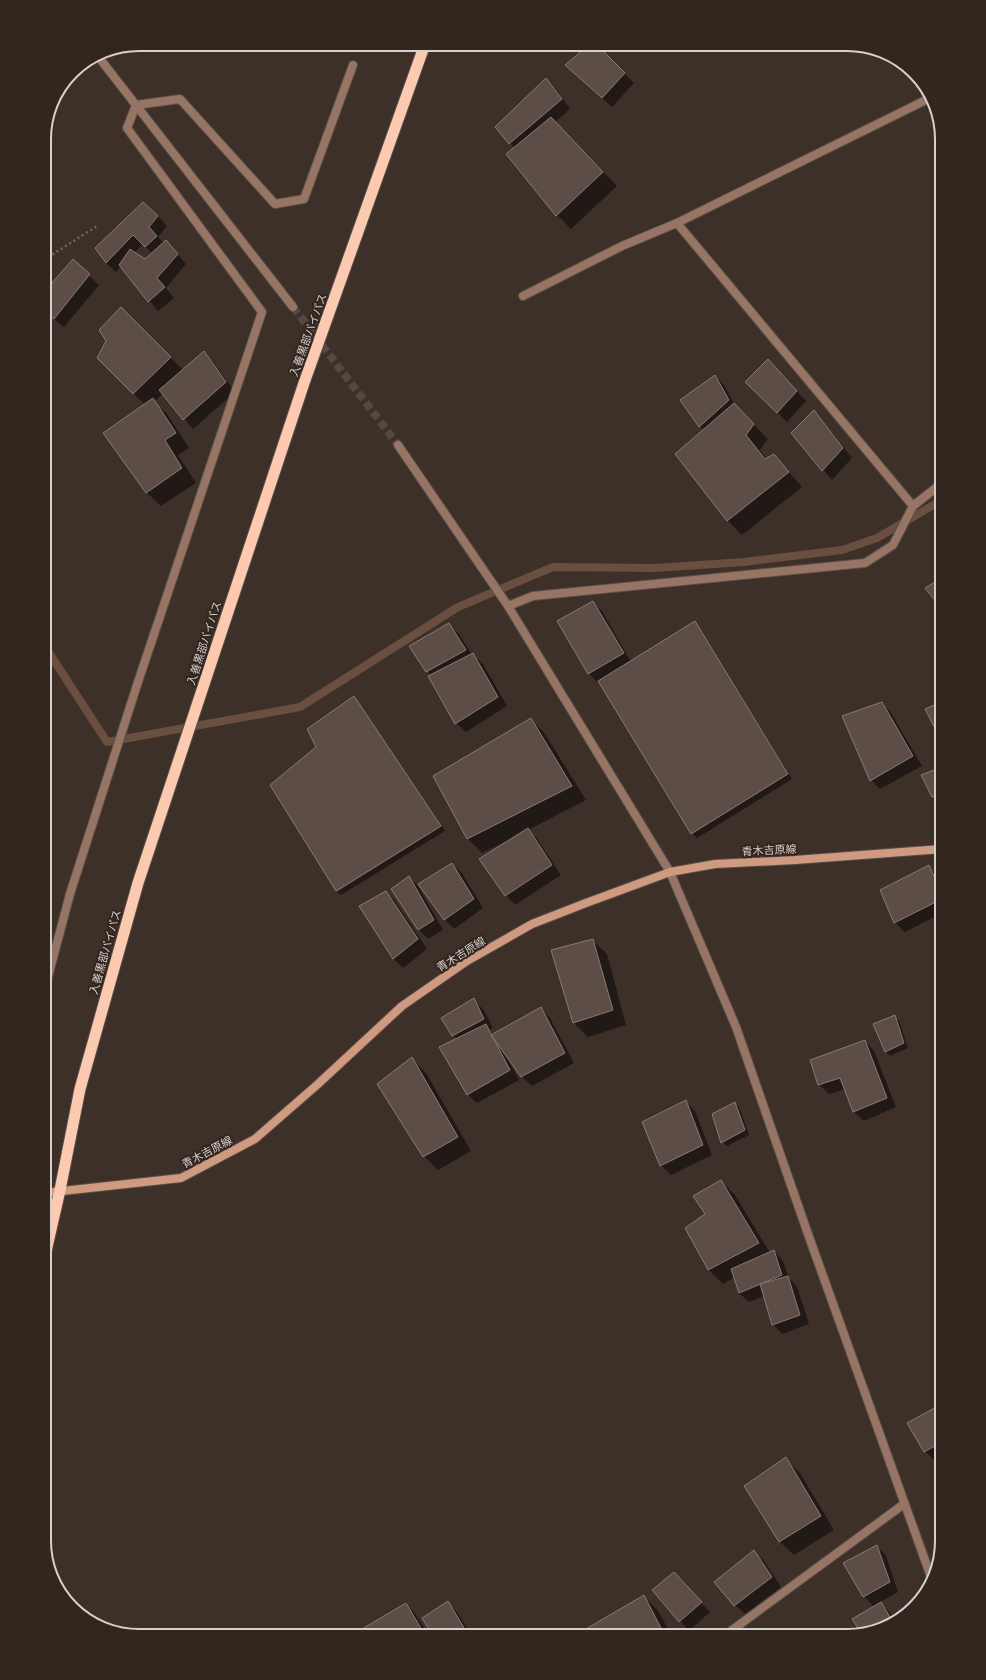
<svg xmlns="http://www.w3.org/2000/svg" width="986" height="1680" viewBox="0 0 986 1680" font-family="Commissioner,'Noto Sans JP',sans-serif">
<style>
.shadow{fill:#0007;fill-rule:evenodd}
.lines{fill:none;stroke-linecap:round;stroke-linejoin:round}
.stream{stroke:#6a4e3f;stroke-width:8}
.building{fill:#5c4e47;stroke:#897a72}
.tertiary-tunnel{stroke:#544841;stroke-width:8;stroke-dasharray:8 4;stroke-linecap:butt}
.minor-casing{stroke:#594d46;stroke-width:10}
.tertiary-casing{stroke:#594d46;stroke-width:10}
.secondary-casing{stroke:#594d46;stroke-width:10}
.trunk-casing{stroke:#594d46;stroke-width:13}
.path{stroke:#726761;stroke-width:2.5;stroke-dasharray:2 3;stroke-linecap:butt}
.minor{stroke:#967564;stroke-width:8}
.tertiary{stroke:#967564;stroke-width:8}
.secondary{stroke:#cf9a7f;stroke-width:8}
.trunk{stroke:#fccab0;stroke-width:11}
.labels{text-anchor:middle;stroke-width:4;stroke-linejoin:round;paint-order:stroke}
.street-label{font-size:11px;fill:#d9d0cc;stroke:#32261f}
.rim{fill:none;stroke:#d9d0cc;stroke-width:2}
</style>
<rect width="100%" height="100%" fill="#3d3029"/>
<path class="shadow" d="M152,44H192L183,51Z
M595,44L634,83L612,107L576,75Z
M546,79L555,88L570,109L555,122L617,186L571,229L557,215L515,148L510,143Z
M158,216L167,226L158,237L164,244L166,241L186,264L166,288L174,298L158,311L121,266L116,272L106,263L96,248ZM143,244L152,253L145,260L134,253Z
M73,260L99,285L64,327L44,311V293Z
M121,308L183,370L204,353L213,362L235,392L193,429L163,393L154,402L167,414L189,448L178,455L196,483L161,506L146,492L145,405L99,358Z
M777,370L806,401L787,422L746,382Z
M715,376L724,385L736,407L768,439L760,450L767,459L774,455L802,487L742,535L728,521L676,454L704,430L700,426Z
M814,411L823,421L852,458L832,480L792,433Z
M593,602L602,611L631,662L695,622L699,627L792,779L697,838L692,833L600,682L598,683L589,673Z
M449,625L459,634L472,655H473L483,664L507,706L466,732L456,723L431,676L411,647Z
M354,697L441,825L336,890L317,747Z
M882,703L891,713L922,766L880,789L871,780Z
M531,719L545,734L586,800L528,830L537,839L561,875L515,905L506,895V841L482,853L468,839L435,776Z
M942,768V805L933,796Z
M442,826L445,831L341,895L337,892Z
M452,864L462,873L483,908L454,929L445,920L420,884Z
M928,867L938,876L942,885V913L905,932L895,923L881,891Z
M409,877L418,886L443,930L428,939L418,929Z
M386,892L395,901L427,949L403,968L394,959L361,907Z
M592,940L607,954L626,1025L588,1037L574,1023L552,951Z
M473,1000L483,1009L493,1028L490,1030L494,1035L540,1008L550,1018L574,1063L532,1086L522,1077L509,1058L508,1059L519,1080L477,1103L467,1094L457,1039L453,1035Z
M894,1016L899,1021L908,1048L890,1056L886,1052Z
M865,1041L874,1051L896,1107L864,1121L854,1112L845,1089L829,1094L819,1084Z
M412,1059L426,1073L471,1151L438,1170L424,1156Z
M685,1101L695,1111L712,1155L671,1175L661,1165Z
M735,1103L739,1107L749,1135L727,1146L722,1142Z
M721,1181L735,1195L770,1253L774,1251L783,1261L789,1278L797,1287L809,1324L782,1334L773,1324L764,1296L749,1302L739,1293L735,1277L723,1284L708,1269L706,1214Z
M942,1405V1464L939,1465L925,1451Z
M786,1459L800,1473L834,1530L794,1555L779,1541Z
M877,1546L886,1556L898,1592L880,1602L890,1613L895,1621L889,1626L862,1632L874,1607L864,1596Z
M754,1552L764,1561L781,1587L745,1614L735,1605Z
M683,1583L710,1612L689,1631L653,1590Z
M644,1596L658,1611L672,1636H576Z
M447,1602L457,1612L472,1636H434Z
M406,1604L415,1613L429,1636H368Z"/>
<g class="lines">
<path class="stream" d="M44,645L107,742L300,707L458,607L553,567L655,568L744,562L842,550L877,538L942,500"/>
</g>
<path class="building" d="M590,44H596L625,73L602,98L565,65Z
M546,78L562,99L509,144L495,127Z
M551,117L603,172L556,216L506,154Z
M143,202L158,216L149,227L157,236L145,247L133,235L106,263L95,248Z
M166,240L178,254L157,278L165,287L148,302L119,265L130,249L145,259Z
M73,259L90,274L54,319L44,310V292Z
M121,307L171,357L133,394L97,358L106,341L99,330Z
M204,351L226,382L183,420L159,390Z
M768,359L797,391L777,413L745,382Z
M715,375L729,400L699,427L680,400Z
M153,398L176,433L165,440L182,468L146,493L103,433Z
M734,403L754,424L746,435L765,459L774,454L789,472L727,521L675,454Z
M814,410L843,448L822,471L791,433Z
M942,578V609L925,588Z
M593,601L624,653L588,674L557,621Z
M695,621L788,774L691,834L598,681Z
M449,623L466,650L426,672L409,646Z
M473,653L498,697L455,724L428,676Z
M354,696L441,826L336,891L270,785L316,747L307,729Z
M882,702L913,756L870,781L842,716Z
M942,702V742L925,709Z
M531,718L572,786L467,839L433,776Z
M942,767V794L932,797L921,775Z
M528,828L552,865L505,896L479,859Z
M452,863L474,899L444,920L418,884Z
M929,865L942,894V899L894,923L880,890Z
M409,876L434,920L418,930L391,889Z
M386,891L418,939L393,959L359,906Z
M593,939L613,1010L573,1023L551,950Z
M474,998L484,1019L452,1036L441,1018Z
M541,1007L565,1053L521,1077L491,1035Z
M895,1015L904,1043L885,1052L873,1024Z
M486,1024L510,1070L467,1095L439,1047Z
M865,1040L887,1098L853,1112L840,1078L818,1085L810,1060Z
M412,1057L458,1137L423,1157L377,1084Z
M686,1100L703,1145L660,1166L642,1122Z
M735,1102L745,1130L721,1143L712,1114Z
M721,1180L759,1243L708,1270L685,1228L705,1214L693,1196Z
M774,1250L782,1275L739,1293L731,1269Z
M788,1276L800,1315L772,1325L760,1284Z
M942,1404V1442L924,1452L907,1423Z
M786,1457L821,1516L779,1542L744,1486Z
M877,1545L890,1582L863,1597L843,1563Z
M754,1550L772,1577L734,1606L714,1582Z
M674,1572L702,1602L679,1622L652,1590Z
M644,1595L663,1632L657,1636H574Z
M448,1601L469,1636H433L422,1618Z
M881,1602L893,1622L889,1626L861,1633L852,1619Z
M406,1603L425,1635L423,1636H366L362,1629Z"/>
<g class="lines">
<path class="tertiary-tunnel" d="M293,307L398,445"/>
<g class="minor-casing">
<path id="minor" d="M677,223L913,506L942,483
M523,296L622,246L677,223L932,97
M508,606L533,596L865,563L893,545L913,506
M44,992L70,894L137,685L262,312L127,128L136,105L180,99L275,204L304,199L353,65
M724,1636L904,1504"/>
</g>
<g class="tertiary-casing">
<path id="tertiary" d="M97,55L293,307
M398,445L508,606L670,872L736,1027L808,1234L931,1577"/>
</g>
<g class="secondary-casing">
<path id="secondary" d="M44,1193L181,1178L255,1139L318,1084L402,1006L467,961L532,924L586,903L670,872L715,864L795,860L942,849"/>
</g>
<g class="trunk-casing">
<path id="trunk" d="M44,1260L60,1190L80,1089L138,883L304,383L425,44"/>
</g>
<path class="path" d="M44,260L97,226"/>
<use href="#minor" class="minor"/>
<use href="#tertiary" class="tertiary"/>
<use href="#secondary" class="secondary"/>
<use href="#trunk" class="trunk"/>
</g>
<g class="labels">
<g class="street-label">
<text transform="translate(308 335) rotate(-70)" y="4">入善黒部バイパス</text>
<text transform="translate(204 643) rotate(-72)" y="4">入善黒部バイパス</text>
<text transform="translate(769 850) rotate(-3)" y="4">青木吉原線</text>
<text transform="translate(105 952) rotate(-74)" y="4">入善黒部バイパス</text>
<text transform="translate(461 954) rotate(-32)" y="4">青木吉原線</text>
<text transform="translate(207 1152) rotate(-28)" y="4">青木吉原線</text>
</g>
</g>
<path d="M0 0H986V1680H0ZM139 51H847A88 88 0 0 1 935 139V1541A88 88 0 0 1 847 1629H139A88 88 0 0 1 51 1541V139A88 88 0 0 1 139 51Z" fill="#32261f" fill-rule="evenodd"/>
<path class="rim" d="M139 51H847A88 88 0 0 1 935 139V1541A88 88 0 0 1 847 1629H139A88 88 0 0 1 51 1541V139A88 88 0 0 1 139 51Z"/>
</svg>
